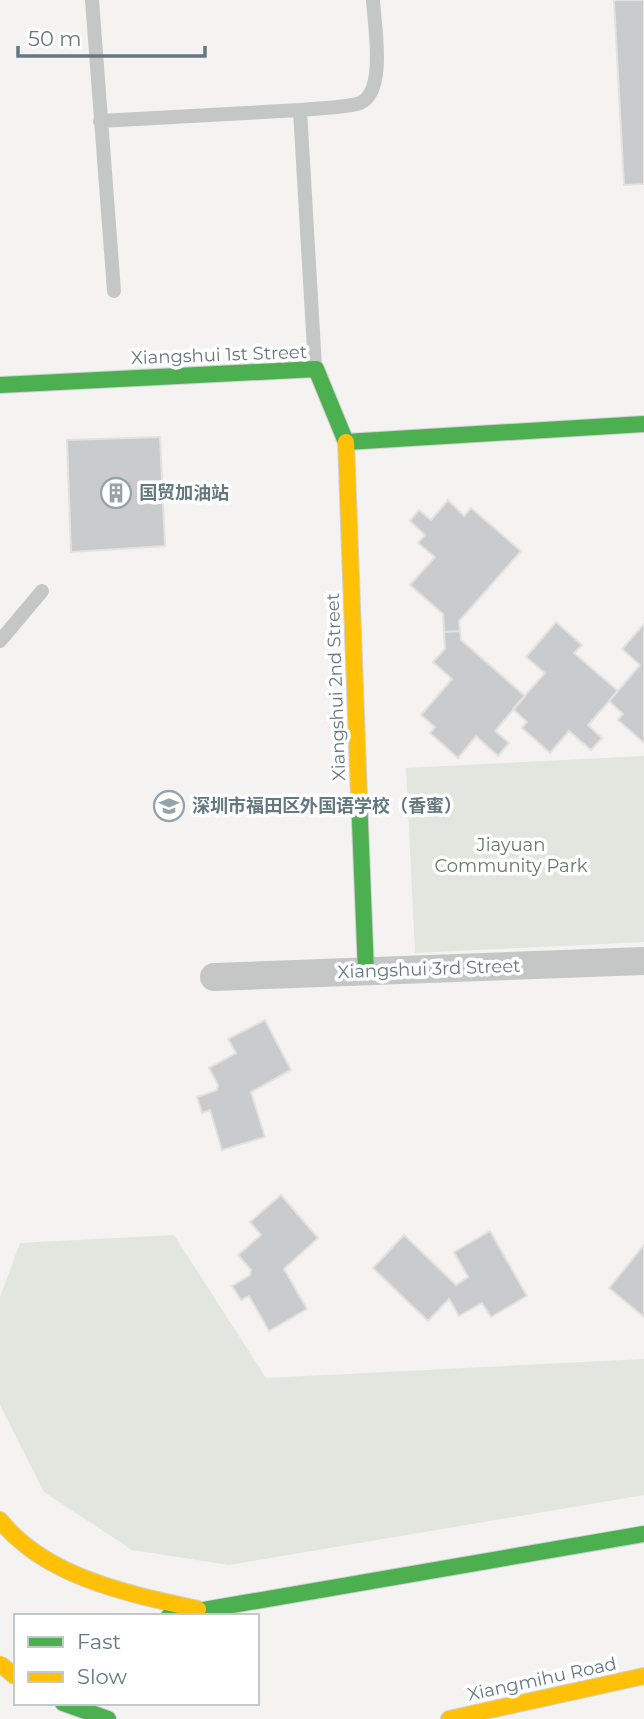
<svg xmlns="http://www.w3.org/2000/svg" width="644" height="1719" viewBox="0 0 644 1719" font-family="Montserrat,'Noto Sans SC',sans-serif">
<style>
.green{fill:#e3e5df}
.building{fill:#cacbcc;stroke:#e3e2e1;stroke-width:2}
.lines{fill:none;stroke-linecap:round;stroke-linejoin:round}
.fast-casing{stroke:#d0d1d1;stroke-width:18}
.slow-casing{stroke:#d0d1d1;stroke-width:18}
.lane{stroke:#c5c7c7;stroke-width:14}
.street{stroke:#c5c7c7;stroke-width:28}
.fast{stroke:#4caf50;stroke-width:16}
.slow{stroke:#ffc107;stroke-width:16}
.slow-bridge-casing{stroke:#cfd0cf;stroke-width:18;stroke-linecap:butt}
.slow-bridge{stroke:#ffc107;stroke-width:16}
.labels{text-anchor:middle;stroke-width:7;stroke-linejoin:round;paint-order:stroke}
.street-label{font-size:18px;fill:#647881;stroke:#fff}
.poi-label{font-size:18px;font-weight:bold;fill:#647881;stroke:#fff;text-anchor:start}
.park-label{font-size:18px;fill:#6a7962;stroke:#fff}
</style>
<rect width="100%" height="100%" fill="#f4f3f1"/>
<path class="green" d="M644,756V942L415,953L406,768Z
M174,1235L266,1378L644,1359V1495L229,1565L132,1550L44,1492L0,1405V1297L20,1243Z"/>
<path class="building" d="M614,0H644V184L624,185Z
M160,437L165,546L71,552L67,440Z
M448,500L464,516L471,508L521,551L459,621L460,631L444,632L443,614L410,585L435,557L418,543L425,535L410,521L419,510L431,520Z
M556,622L582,645L574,653L618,691L588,725L602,738L591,750L569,731L550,753L522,728L527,722L513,709L545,673L526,657Z
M644,624V743L618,720L623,714L609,701L640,665L622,649Z
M460,631L461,640L525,696L495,731L509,743L498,756L476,736L458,758L430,733L435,727L421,715L452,679L433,662L445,649L444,632Z
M265,1020L291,1070L251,1092L265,1137L222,1150L210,1110L202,1113L197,1097L217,1090L218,1085L209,1068L236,1053L228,1039Z
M281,1195L318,1238L284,1269L307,1309L269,1331L249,1296L241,1300L232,1286L250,1275L251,1270L238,1255L261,1235L250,1222Z
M490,1231L527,1296L491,1317L482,1303L459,1316L449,1299L428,1321L373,1268L404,1235L456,1285L468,1277L454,1252Z
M644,1245V1317L609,1288Z"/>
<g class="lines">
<g class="fast-casing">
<path id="fast" d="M0,385L316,369L346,442L644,424
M359,797L366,972
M169,1616L644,1534
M63,1703L108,1719"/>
</g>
<g class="slow-casing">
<path id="slow" d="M346,442L359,797
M0,1520C46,1578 130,1594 198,1609
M449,1719L644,1676"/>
</g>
<path class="lane" d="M92,0L114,291
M300,110C315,108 347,108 360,103C387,92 374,23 373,0
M100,121L300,110L315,367
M0,641L42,591"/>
<path class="street" d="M214,977L644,961"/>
<use href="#fast" class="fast"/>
<use href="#slow" class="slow"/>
<g class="slow-bridge-casing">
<path id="slow-bridge" d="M0,1664L16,1677"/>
</g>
<use href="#slow-bridge" class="slow-bridge"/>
</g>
<defs>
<g id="building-ring" transform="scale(1.575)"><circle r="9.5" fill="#fff" stroke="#96a3a8" stroke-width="1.5"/><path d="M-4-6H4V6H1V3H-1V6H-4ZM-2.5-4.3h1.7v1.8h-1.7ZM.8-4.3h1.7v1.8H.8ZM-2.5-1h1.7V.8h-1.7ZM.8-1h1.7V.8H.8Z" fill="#96a3a8"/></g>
<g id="school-ring" transform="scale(1.575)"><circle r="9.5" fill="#fff" stroke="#96a3a8" stroke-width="1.5"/><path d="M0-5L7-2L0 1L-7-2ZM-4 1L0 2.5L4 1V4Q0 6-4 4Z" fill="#96a3a8"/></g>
</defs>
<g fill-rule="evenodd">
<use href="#building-ring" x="116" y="493"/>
<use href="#school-ring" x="169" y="806"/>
</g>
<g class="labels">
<g class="street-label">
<text transform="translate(219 355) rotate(-2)" y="6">Xiangshui 1st Street</text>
<text transform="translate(336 687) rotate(-92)" y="6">Xiangshui 2nd Street</text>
<text transform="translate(429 969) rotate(-2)" y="6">Xiangshui 3rd Street</text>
<text transform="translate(542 1679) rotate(-12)" y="6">Xiangmihu Road</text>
</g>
<g class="poi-label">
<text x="139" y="499">国贸加油站</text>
<text x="192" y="812">深圳市福田区外国语学校（香蜜）</text>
</g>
<g class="park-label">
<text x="511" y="851">Jiayuan<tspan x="511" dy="21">Community Park</tspan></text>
</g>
</g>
<rect x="14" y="1614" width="245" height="91" fill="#ffffff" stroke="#c1c9cd" stroke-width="2"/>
<rect x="28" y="1637" width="35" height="10" fill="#4caf50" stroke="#c1c9cd" stroke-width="2"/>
<text x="77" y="1649" font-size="21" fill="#647881">Fast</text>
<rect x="28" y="1672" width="35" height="10" fill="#ffc107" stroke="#c1c9cd" stroke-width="2"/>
<text x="77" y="1684" font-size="21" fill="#647881">Slow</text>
<path d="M18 46v10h187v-10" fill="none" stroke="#647881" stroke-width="3.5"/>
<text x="28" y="46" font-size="21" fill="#647881" stroke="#ffffff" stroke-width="5" paint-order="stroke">50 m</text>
</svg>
